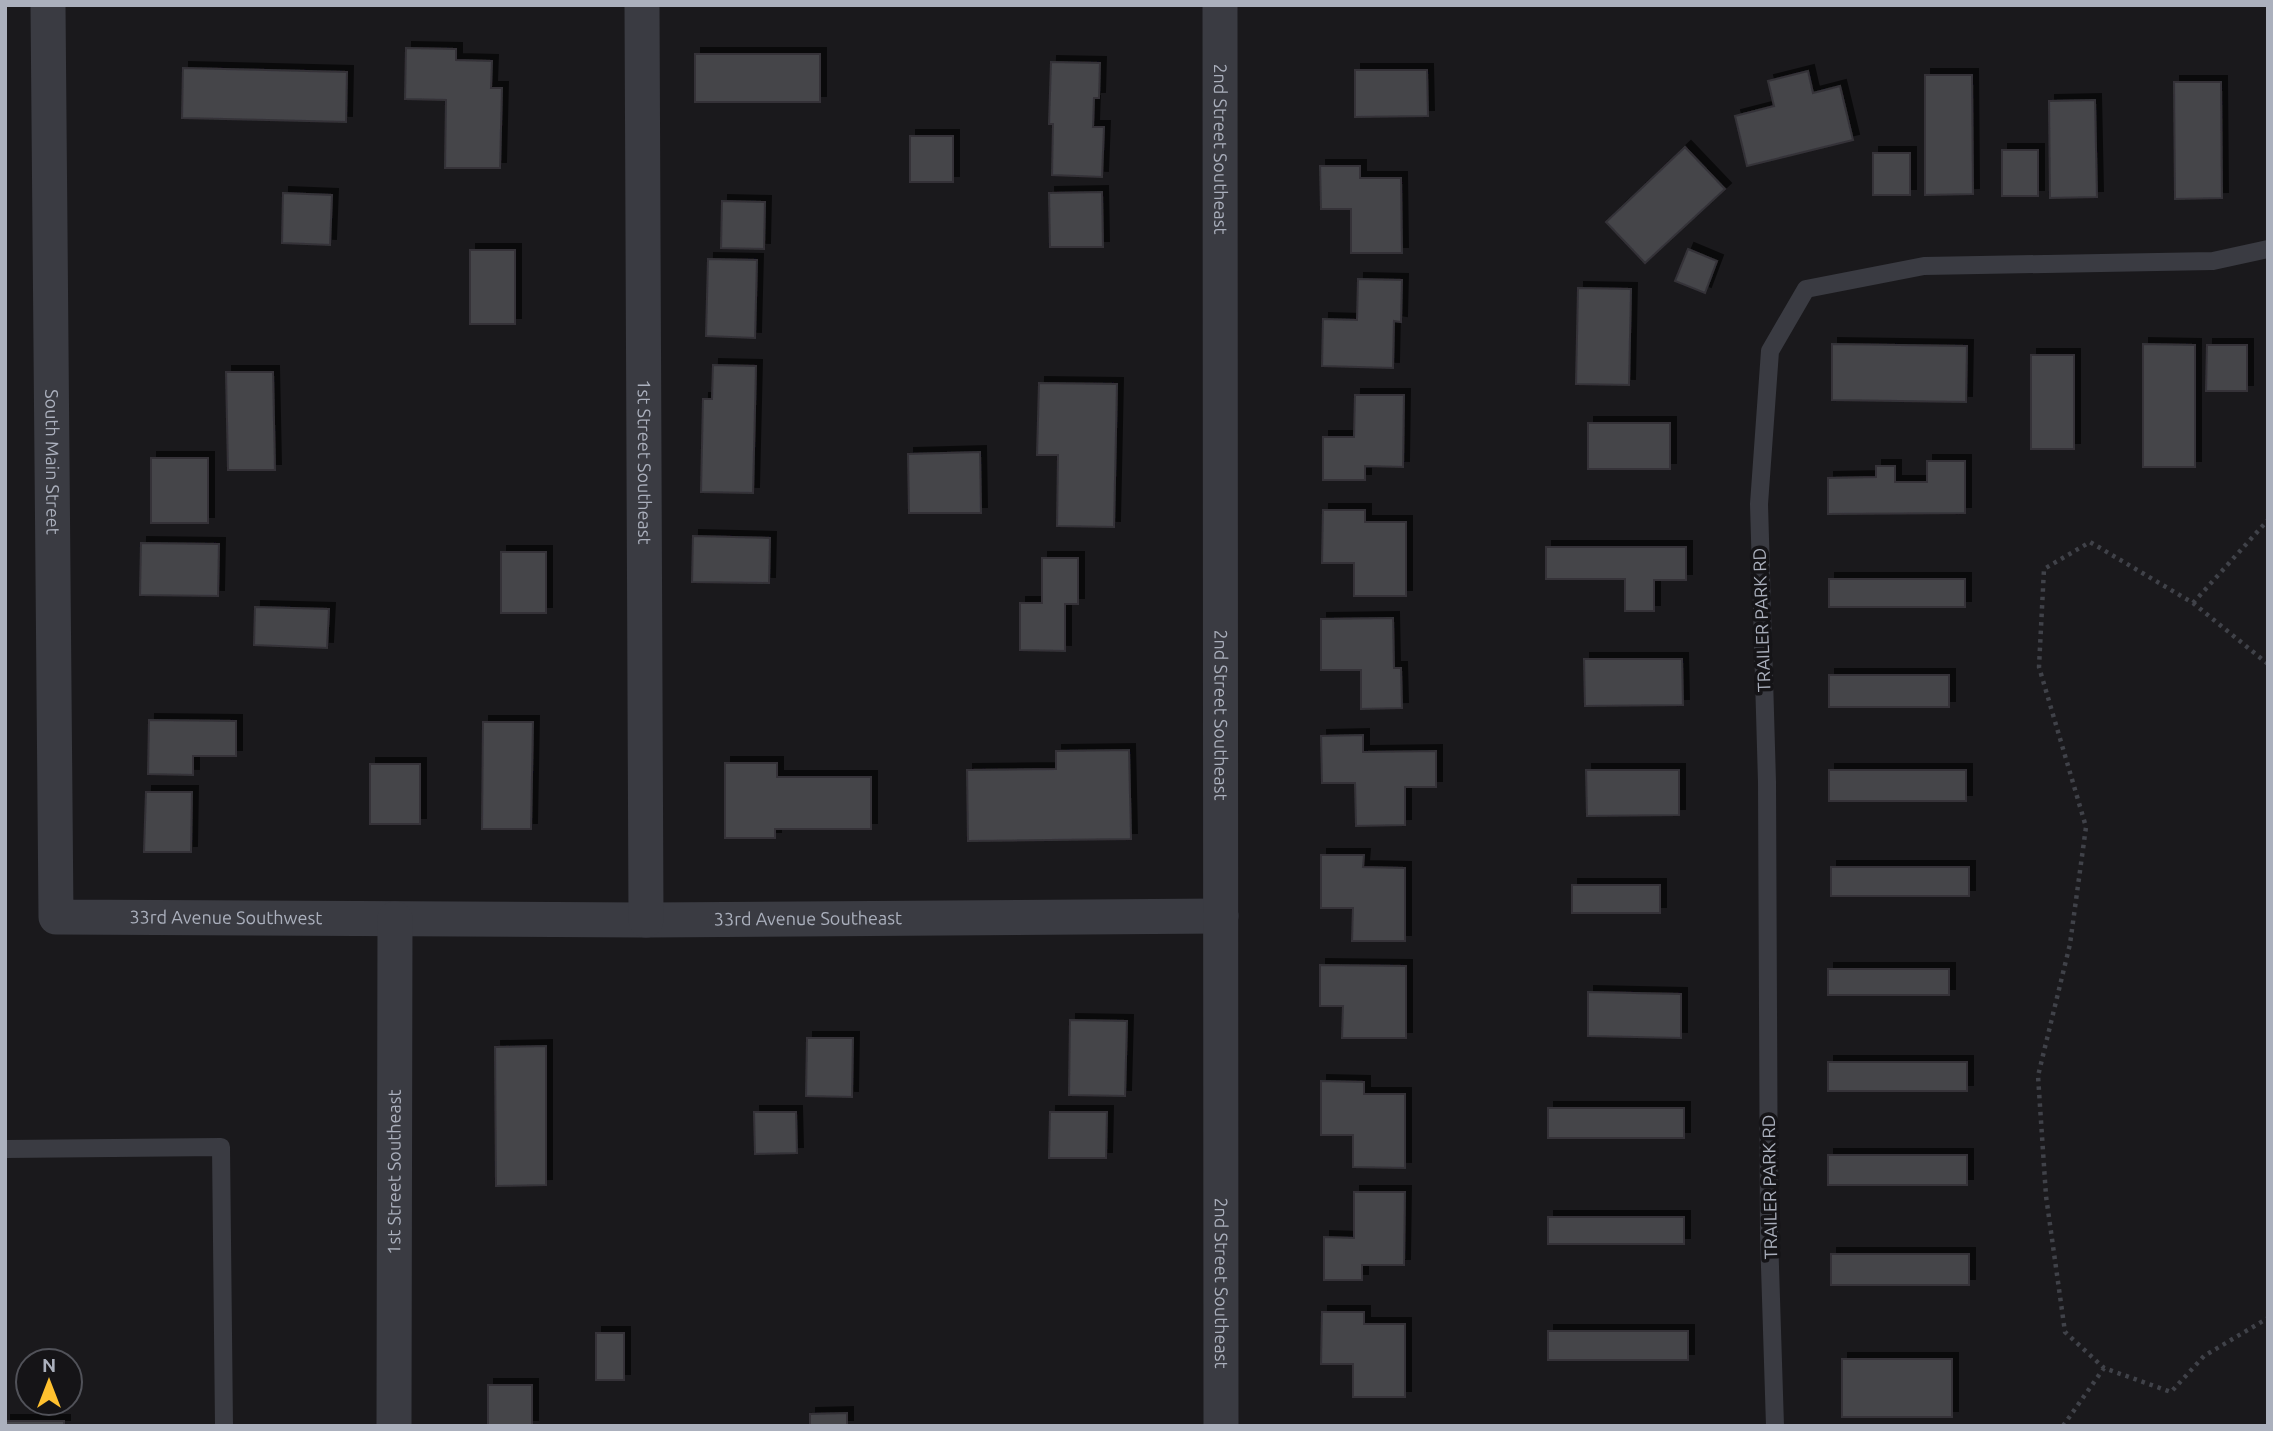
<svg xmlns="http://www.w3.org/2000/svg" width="2273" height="1431" viewBox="0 0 2273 1431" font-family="Ubuntu,sans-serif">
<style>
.building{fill:#444449;stroke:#343338;stroke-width:2;filter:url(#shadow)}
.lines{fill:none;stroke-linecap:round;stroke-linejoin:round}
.path{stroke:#404249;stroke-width:4.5;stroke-dasharray:3.5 5;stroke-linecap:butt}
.service{stroke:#3a3b42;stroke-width:18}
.minor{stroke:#3a3b42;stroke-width:35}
.labels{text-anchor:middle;stroke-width:7;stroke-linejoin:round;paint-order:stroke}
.street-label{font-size:18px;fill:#abb0bd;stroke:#151417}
</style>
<defs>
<filter id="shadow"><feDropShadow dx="6" dy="-6" stdDeviation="0" flood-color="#0009"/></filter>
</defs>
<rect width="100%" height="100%" fill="#1a191c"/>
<path class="building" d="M406,48L456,49V60L492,61L491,88H502L500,168H445L446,100L405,99Z
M695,54H820V102H695Z
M1051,62L1100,63L1099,98H1094L1093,127H1104L1102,177L1052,175L1053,124H1049Z
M183,68L347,72L346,122L182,118Z
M1355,70H1427L1428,116L1355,117Z
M1808,71L1813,93L1840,86L1853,140L1747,166L1735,116L1774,106L1768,81Z
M1925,75H1972L1973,194L1925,195Z
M2174,82H2221L2222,198L2175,199Z
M2095,100L2097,197L2050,198L2049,101Z
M910,136H953V182H910Z
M1685,147L1725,189L1645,263L1606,222Z
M2002,150H2038V196H2002Z
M1873,153H1910V195H1873Z
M1320,166H1360V178H1401L1402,253H1351V209H1321Z
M1102,192L1103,247H1050L1049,193Z
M283,193L332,195L330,245L282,243Z
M722,201L765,202L764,249L721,248Z
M1688,249L1717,261L1705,293L1675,281Z
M470,250H515V324H470Z
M708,259L757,260L755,338L706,336Z
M1358,279L1402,280L1401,322L1394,321L1393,368L1322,366L1323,319L1357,320Z
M1578,288L1631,289L1629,385L1576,384Z
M1832,344L1967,346L1966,402L1832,400Z
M2143,344L2195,345V467H2143Z
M2207,345H2247V391H2206Z
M2031,355H2074V449H2031Z
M713,365L756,366L753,493L701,492L703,399H712Z
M226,372H273L275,470H228Z
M1039,383L1117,384L1114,527L1057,526L1058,455H1037Z
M1355,395H1404L1403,467L1365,466V480H1323V437H1354Z
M1588,423H1670V469H1588Z
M980,452L981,513H909L908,454Z
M151,458H208V523H151Z
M1927,461H1965V513L1828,514V478L1876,477V466H1895V482H1927Z
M1323,510H1365V522H1406V596H1354V563H1322Z
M693,536L770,538L769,583L692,582Z
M141,543L219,544L218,596L140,595Z
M1546,547H1686V580H1654V611H1625V579H1546Z
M501,552H546V613H501Z
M1042,558H1078V604H1065V651L1020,650V603H1042Z
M1829,579H1965V607H1829Z
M255,607L329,609L327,648L254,645Z
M1393,618L1394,668H1401L1402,708L1361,709V670H1321V619Z
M1584,659H1682L1683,705L1585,706Z
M1829,675H1949V707H1829Z
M149,720L236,721V756H193V775L148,774Z
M483,722H533L531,829H482Z
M1363,735V752L1436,751V787H1405V825L1356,826L1355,783H1322L1321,736Z
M1129,750L1131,839L968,841L967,770L1056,769V751Z
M725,763H777V777H871V829H775V838H725Z
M370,764H420V824H370Z
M1586,770H1679V815L1587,816Z
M1829,770H1966V801H1829Z
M146,792H192L191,852H144Z
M1321,855H1364L1363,867L1405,868V941H1352L1353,908H1321Z
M1831,867H1969V896H1831Z
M1572,885H1660V913H1572Z
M1320,965L1406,966V1038H1342L1343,1006H1320Z
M1828,969H1949V995H1828Z
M1588,992L1681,994V1038L1588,1036Z
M1070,1020L1127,1021L1125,1096L1069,1095Z
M807,1038H853L852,1097L806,1096Z
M546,1046V1185L496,1186L495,1047Z
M1828,1062H1967V1091H1828Z
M1321,1081L1364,1082V1094H1405V1168L1353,1167V1135H1321Z
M1548,1108H1684V1138H1548Z
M754,1112H796L797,1153L755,1154Z
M1050,1112H1107L1106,1158H1049Z
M1828,1155H1967V1185H1828Z
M1354,1192H1405L1404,1265H1362V1280H1324V1237L1354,1238Z
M1548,1217H1684V1244H1548Z
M1831,1254H1969V1285H1831Z
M1322,1312H1364V1324H1405V1397H1353V1364H1321Z
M1548,1331H1688V1360H1548Z
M596,1333H624V1380H596Z
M1842,1359H1952V1417H1842Z
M488,1385H532V1426H488Z
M847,1413V1426H810V1414Z
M5,1421H64V1426H5Z"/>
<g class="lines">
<path class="path" d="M2193,603L2268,520
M2268,664L2193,603L2090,542L2044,569L2039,667L2086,827L2070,944L2038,1076L2046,1196L2065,1332L2104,1368L2171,1392L2204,1356L2268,1318
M2063,1426L2104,1368"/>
<path class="service" d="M5,1149L221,1147L224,1426
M1775,1426L1769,1235L1767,782L1759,504L1770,351L1806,289L1924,266L2213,261L2268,249"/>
<g class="minor">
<path id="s1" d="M48,5L56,917L646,920L1221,916"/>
<path id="s2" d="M642,5L646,920"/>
<path id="s3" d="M1220,5L1221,1426"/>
<path id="s4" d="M394,1426L395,919"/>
</g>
</g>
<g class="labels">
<g class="street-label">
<text dy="6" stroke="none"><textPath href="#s3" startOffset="144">2nd Street Southeast</textPath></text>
<text dy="6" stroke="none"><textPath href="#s1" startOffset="457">South Main Street</textPath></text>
<text dy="6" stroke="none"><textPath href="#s2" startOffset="457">1st Street Southeast</textPath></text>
<text transform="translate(1762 620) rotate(-92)" y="6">TRAILER PARK RD</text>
<text dy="6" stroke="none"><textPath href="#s3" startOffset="710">2nd Street Southeast</textPath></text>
<text dy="6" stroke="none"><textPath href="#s1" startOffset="1082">33rd Avenue Southwest</textPath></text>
<text dy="6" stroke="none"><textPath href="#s1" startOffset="1664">33rd Avenue Southeast</textPath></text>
<text dy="6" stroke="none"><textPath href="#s4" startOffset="254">1st Street Southeast</textPath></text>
<text transform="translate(1770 1187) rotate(-91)" y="6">TRAILER PARK RD</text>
<text dy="6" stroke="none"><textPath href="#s3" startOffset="1278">2nd Street Southeast</textPath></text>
</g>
</g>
<rect width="2273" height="1431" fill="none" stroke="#abb0bd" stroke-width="14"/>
<g transform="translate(49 1382)"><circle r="33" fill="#151417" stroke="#515259" stroke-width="2"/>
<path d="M0-5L12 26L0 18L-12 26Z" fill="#ffc12f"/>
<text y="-10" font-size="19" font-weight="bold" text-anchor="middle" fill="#abb0bd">N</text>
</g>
</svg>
